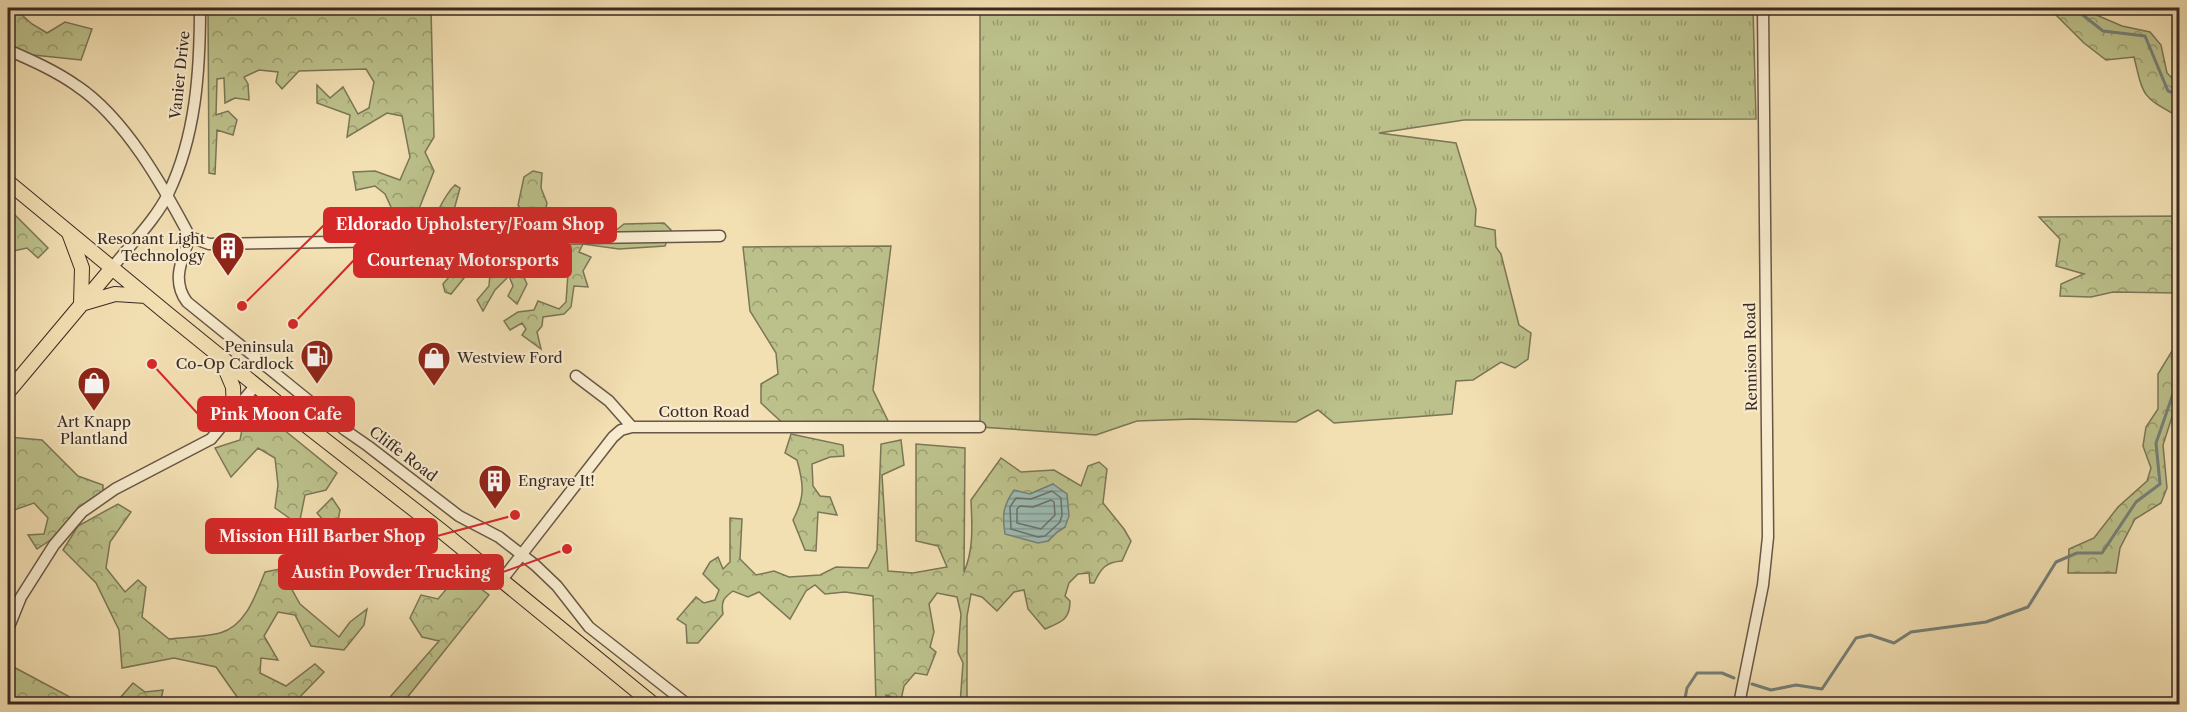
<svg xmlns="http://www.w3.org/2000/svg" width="2187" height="712" viewBox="0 0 2187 712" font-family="'Libre Caslon Text',serif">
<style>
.grass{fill:url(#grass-tufts);stroke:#7b7657;stroke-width:1.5}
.forest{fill:url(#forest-crowns);stroke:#7b7657;stroke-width:1.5;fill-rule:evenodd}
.water{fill:url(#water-rules);stroke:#758179;stroke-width:1.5}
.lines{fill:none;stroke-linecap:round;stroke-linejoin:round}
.shore{stroke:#6b726b;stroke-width:1.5}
.stream{stroke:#758179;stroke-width:3}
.minor-casing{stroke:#685747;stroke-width:13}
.major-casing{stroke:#3a2a23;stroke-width:16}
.minor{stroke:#f7eacd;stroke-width:10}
.major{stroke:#f2dfb2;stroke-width:14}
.labels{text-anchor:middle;stroke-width:4.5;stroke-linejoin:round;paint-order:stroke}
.street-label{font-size:15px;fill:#3a2a23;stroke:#f7eacd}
.poi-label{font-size:15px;fill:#3a2a23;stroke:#f7eacd;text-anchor:end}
.leader{fill:none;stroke:#d62828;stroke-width:2}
.callout-dot{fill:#d62828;stroke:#f7eacd;stroke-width:2}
.callout{fill:#d62828;stroke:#d62828;stroke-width:2}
.callout-label{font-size:16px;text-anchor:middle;font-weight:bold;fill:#fff}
</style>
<defs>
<pattern id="grass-tufts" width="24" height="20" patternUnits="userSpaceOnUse" patternTransform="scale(1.5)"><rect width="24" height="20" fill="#bcc18b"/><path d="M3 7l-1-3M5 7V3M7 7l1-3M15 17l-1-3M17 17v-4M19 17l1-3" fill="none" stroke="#9a9d71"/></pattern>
<pattern id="forest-crowns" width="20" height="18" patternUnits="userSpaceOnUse" patternTransform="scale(1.5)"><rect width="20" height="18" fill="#bcc18b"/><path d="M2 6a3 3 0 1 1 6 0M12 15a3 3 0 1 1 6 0" fill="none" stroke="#9a9d71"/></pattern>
<pattern id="water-rules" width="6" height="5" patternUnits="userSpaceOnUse" patternTransform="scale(1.5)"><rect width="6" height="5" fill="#9cbbb3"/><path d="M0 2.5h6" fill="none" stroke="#809891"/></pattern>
</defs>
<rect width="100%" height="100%" fill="#f2dfb2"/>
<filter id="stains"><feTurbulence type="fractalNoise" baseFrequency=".00333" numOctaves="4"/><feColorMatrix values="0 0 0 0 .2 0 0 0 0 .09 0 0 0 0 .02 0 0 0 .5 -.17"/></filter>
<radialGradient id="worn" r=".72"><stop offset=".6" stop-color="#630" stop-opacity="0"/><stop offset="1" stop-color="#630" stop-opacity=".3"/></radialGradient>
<path class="grass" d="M980,8H1753L1756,119L1464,120L1379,133L1456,143L1476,209L1475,226L1495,230L1496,247L1501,254L1519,325L1531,333L1528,359L1515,368L1501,362L1473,380L1456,381L1452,414L1334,423L1318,410L1296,422L1193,419L1137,421L1096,435L980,427Z"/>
<path class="forest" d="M8,8H14L32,24L47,33L65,22L92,29L81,60L24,54L8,45Z
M208,8H431L434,137L425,152L434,171L417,214L397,220L385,194L375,186L356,190L353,172L375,171L400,180L410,157L402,116L387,113L347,137L350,115L317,103V85L330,98L343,87L358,114L369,108L374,82L366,69L299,71L282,89L276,82L278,72L259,70L244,77L248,84L249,100L235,98L225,103L224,78L217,79L216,115L228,111L237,120L233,135L217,130L215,174L209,173Z
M2049,8H2080L2122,26L2150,32L2161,45L2167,73L2179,85V117C2142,96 2144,99 2134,57L2106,60L2084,43Z
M533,171L542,173L541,188L547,203L544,218C562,226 575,230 593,221L615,231L624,224L664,223L671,230L665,246L619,249L583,244L579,252L591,257L583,271L588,287L574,286L571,307L564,314L543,317L542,326L537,332L541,349L522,335L526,329L522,323L510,330L504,321L518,312L534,310L538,301L559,309L566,302L568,273L563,253L537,243L523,226L524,214L518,205L524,177Z
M455,185L460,188L452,217L479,224L520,227C511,248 518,265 527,284L517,304L508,296L513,286L509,276L495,290L483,311L477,300L489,286L491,261L501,244H425V230C438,217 441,198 455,185Z
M8,208L48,248L38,258L27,248L8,252Z
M2179,216V293L2113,292L2091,297L2060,296L2061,284L2084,274L2056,266L2060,239L2039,217Z
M361,229L411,232L409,244L354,238Z
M891,246L873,390L891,427L788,428L761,403V384L778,374L776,353L750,311L743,247Z
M471,255L477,262L451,294L445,292L443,284L462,262Z
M2179,346V395L2163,445L2167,488L2161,503L2135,519L2120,548L2116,573H2068L2069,549L2094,538L2118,507L2147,481L2151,468L2143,446L2146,427L2158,409V374L2172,351Z
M244,419L273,421L337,473L326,490L305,495L299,525L275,508L278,485L275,458L258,448L231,477L215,448L240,440Z
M791,434L843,445L844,456L830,457L812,464L813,486L820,496L830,497L837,515L818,512L816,551L805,550L793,520C805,497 804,485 797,460L785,453Z
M8,437L42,440L78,476L103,485V497L58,535L37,549L28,535L44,534L48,518L34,503L14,510L8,523Z
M901,440L904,465L882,475L888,571L913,573L947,567L938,546L916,541V444L965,448L964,572C974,549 972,525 971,500L1001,458L1021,472L1054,470L1081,486L1088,466L1099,462L1107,469L1103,503L1124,529L1131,541L1122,561C1106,562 1101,568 1094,583H1090L1089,573L1078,574L1069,583L1065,596L1070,601C1070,620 1061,622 1045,629L1028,609L1024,590L1014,592L997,611L982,597L971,594L967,616V704H960L963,663L958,652L961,614L957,597L937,593L929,604L934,632L930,647L936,652L927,675L915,673L904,686L901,700L886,695V704H876L873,596L845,592L825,594L815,585L806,591L790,619L759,592L748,597L733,591C723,598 721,602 723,614L698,643H687L686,625L677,619L696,597L704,603L715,600L719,590L703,574L710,562L718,557L723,569L730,562V518L742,519L740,559L756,575L774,571L789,577L820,575L836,567L868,568L877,550L881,444ZM1053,484L1065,527L1057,532L1048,541L1030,494Z
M332,498L340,510L335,538L318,548L330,568H306L290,586L300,604L339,637L350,622L367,609L364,625L344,650L311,646L295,615L278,612L264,636L278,660L261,658L260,673L286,686L315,664L324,672L293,704H242L216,667L174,658L122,668L119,630L96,583L63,550L78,526L118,504L131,512L110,542L106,568L125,592L138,580L146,587L142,617L169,639C185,637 204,637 220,633C246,626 256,594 265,572L291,567L302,547L319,534L324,521L317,513Z
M460,573L489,595L402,704H384L439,641L422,637L410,618L421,595L438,599Z
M8,664L70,697L67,704H8Z
M133,683L145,692L163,690L160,704H128L120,698Z"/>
<path class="water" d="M1053,484L1067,494L1069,516L1065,527L1057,532L1048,541L1038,543L1005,534C1002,515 1003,506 1014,490L1030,494Z"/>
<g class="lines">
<path class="shore" d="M1052,491L1061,498L1062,515L1060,522L1045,536L1038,537L1011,529L1010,507L1016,498L1031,499Z
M1051,500L1054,502L1055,515L1041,529L1017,523V509L1020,506L1033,507Z"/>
<path class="stream" d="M2074,8L2103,31L2145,36L2168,91L2180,95
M1752,684L1771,690L1796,685L1822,689L1856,638L1870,635L1894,643L1911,632L1986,622L2028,607L2056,562L2077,553H2102L2136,502L2160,484L2156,443L2174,391L2180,386
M1684,704L1687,688L1697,673H1722L1734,678"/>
<g class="minor-casing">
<path id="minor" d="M8,50C31,60 56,71 77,86C125,118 163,186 190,237C182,259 171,281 187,302L345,430L368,446L459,516L499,537L535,565L557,586L589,627L687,704
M190,237L209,244L720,236
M112,268C130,245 156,219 168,194C196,136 200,71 200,8
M576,376L609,401L632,427
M501,581L613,437L621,430L632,427H980
M8,629L21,597L54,545L82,512L115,489L211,439L256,385
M1739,704L1763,585L1768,537L1763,8"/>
</g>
<g class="major-casing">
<path id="major" d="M8,182L169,315L280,405L439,529L653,704
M69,233L82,268L81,304
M81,304L115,294L146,296
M222,361L233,387L234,411C251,405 263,404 280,405
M8,392L112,268"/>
</g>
<use href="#minor" class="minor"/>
<use href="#major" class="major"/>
</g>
<defs>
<g id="building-pin" transform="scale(1.725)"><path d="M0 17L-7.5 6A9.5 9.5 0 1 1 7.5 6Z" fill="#8f2418" stroke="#f7eacd"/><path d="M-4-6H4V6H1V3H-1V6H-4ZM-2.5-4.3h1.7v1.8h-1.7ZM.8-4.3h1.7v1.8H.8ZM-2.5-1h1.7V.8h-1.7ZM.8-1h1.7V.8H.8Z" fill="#fff"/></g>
<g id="fuel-pin" transform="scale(1.725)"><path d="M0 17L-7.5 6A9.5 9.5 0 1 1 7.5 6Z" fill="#8f2418" stroke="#f7eacd"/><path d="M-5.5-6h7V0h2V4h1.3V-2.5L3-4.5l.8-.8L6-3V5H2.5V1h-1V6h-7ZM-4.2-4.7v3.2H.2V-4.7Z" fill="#fff"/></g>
<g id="shop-pin" transform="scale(1.725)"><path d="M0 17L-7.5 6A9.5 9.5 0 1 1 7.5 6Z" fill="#8f2418" stroke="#f7eacd"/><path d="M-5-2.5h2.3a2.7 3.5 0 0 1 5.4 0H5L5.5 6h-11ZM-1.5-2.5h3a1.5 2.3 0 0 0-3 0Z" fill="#fff"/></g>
</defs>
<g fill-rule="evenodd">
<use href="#building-pin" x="228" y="248"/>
<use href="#fuel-pin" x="317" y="356"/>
<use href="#shop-pin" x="434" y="358"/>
<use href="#shop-pin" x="94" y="383"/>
<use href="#building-pin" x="495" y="481"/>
</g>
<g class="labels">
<g class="street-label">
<text transform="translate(180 75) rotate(-84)" y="5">Vanier Drive</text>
<text transform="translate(1751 357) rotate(-91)" y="5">Rennison Road</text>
<text x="704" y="417">Cotton Road</text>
<text transform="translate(403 454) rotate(37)" y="5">Cliffe Road</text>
</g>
<g class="poi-label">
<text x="205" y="244">Resonant Light<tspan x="205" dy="17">Technology</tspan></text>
<text x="294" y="352">Peninsula<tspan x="294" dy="17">Co-Op Cardlock</tspan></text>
<text x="457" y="363" text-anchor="start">Westview Ford</text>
<text x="94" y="427" text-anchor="middle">Art Knapp<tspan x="94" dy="17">Plantland</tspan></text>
<text x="518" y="486" text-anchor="start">Engrave It!</text>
</g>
</g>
<path class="leader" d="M242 306L324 225M293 324L354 260M152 364L198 414M515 515L437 536M567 549L503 572"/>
<g class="callout-dot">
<circle cx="242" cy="306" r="6"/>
<circle cx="293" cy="324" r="6"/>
<circle cx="152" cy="364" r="6"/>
<circle cx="515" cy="515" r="6"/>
<circle cx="567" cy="549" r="6"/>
</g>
<g class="callout">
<rect x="324" y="208" width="292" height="34" rx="6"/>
<rect x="354" y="243" width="217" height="34" rx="6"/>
<rect x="198" y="397" width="156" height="34" rx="6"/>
<rect x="206" y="519" width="231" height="34" rx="6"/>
<rect x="279" y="555" width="224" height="34" rx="6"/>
</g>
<g class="callout-label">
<text x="470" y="230">Eldorado Upholstery/Foam Shop</text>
<text x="463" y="266">Courtenay Motorsports</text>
<text x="276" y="420">Pink Moon Cafe</text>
<text x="322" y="542">Mission Hill Barber Shop</text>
<text x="391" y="578">Austin Powder Trucking</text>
</g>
<rect width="2187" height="712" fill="none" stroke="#f2dfb2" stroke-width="30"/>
<rect x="9" y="9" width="2169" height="694" fill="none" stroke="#3a2a23" stroke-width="3"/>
<rect x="15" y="15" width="2157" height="682" fill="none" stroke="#3a2a23" stroke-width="1.5"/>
<rect width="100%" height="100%" filter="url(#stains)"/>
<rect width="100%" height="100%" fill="url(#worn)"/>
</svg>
